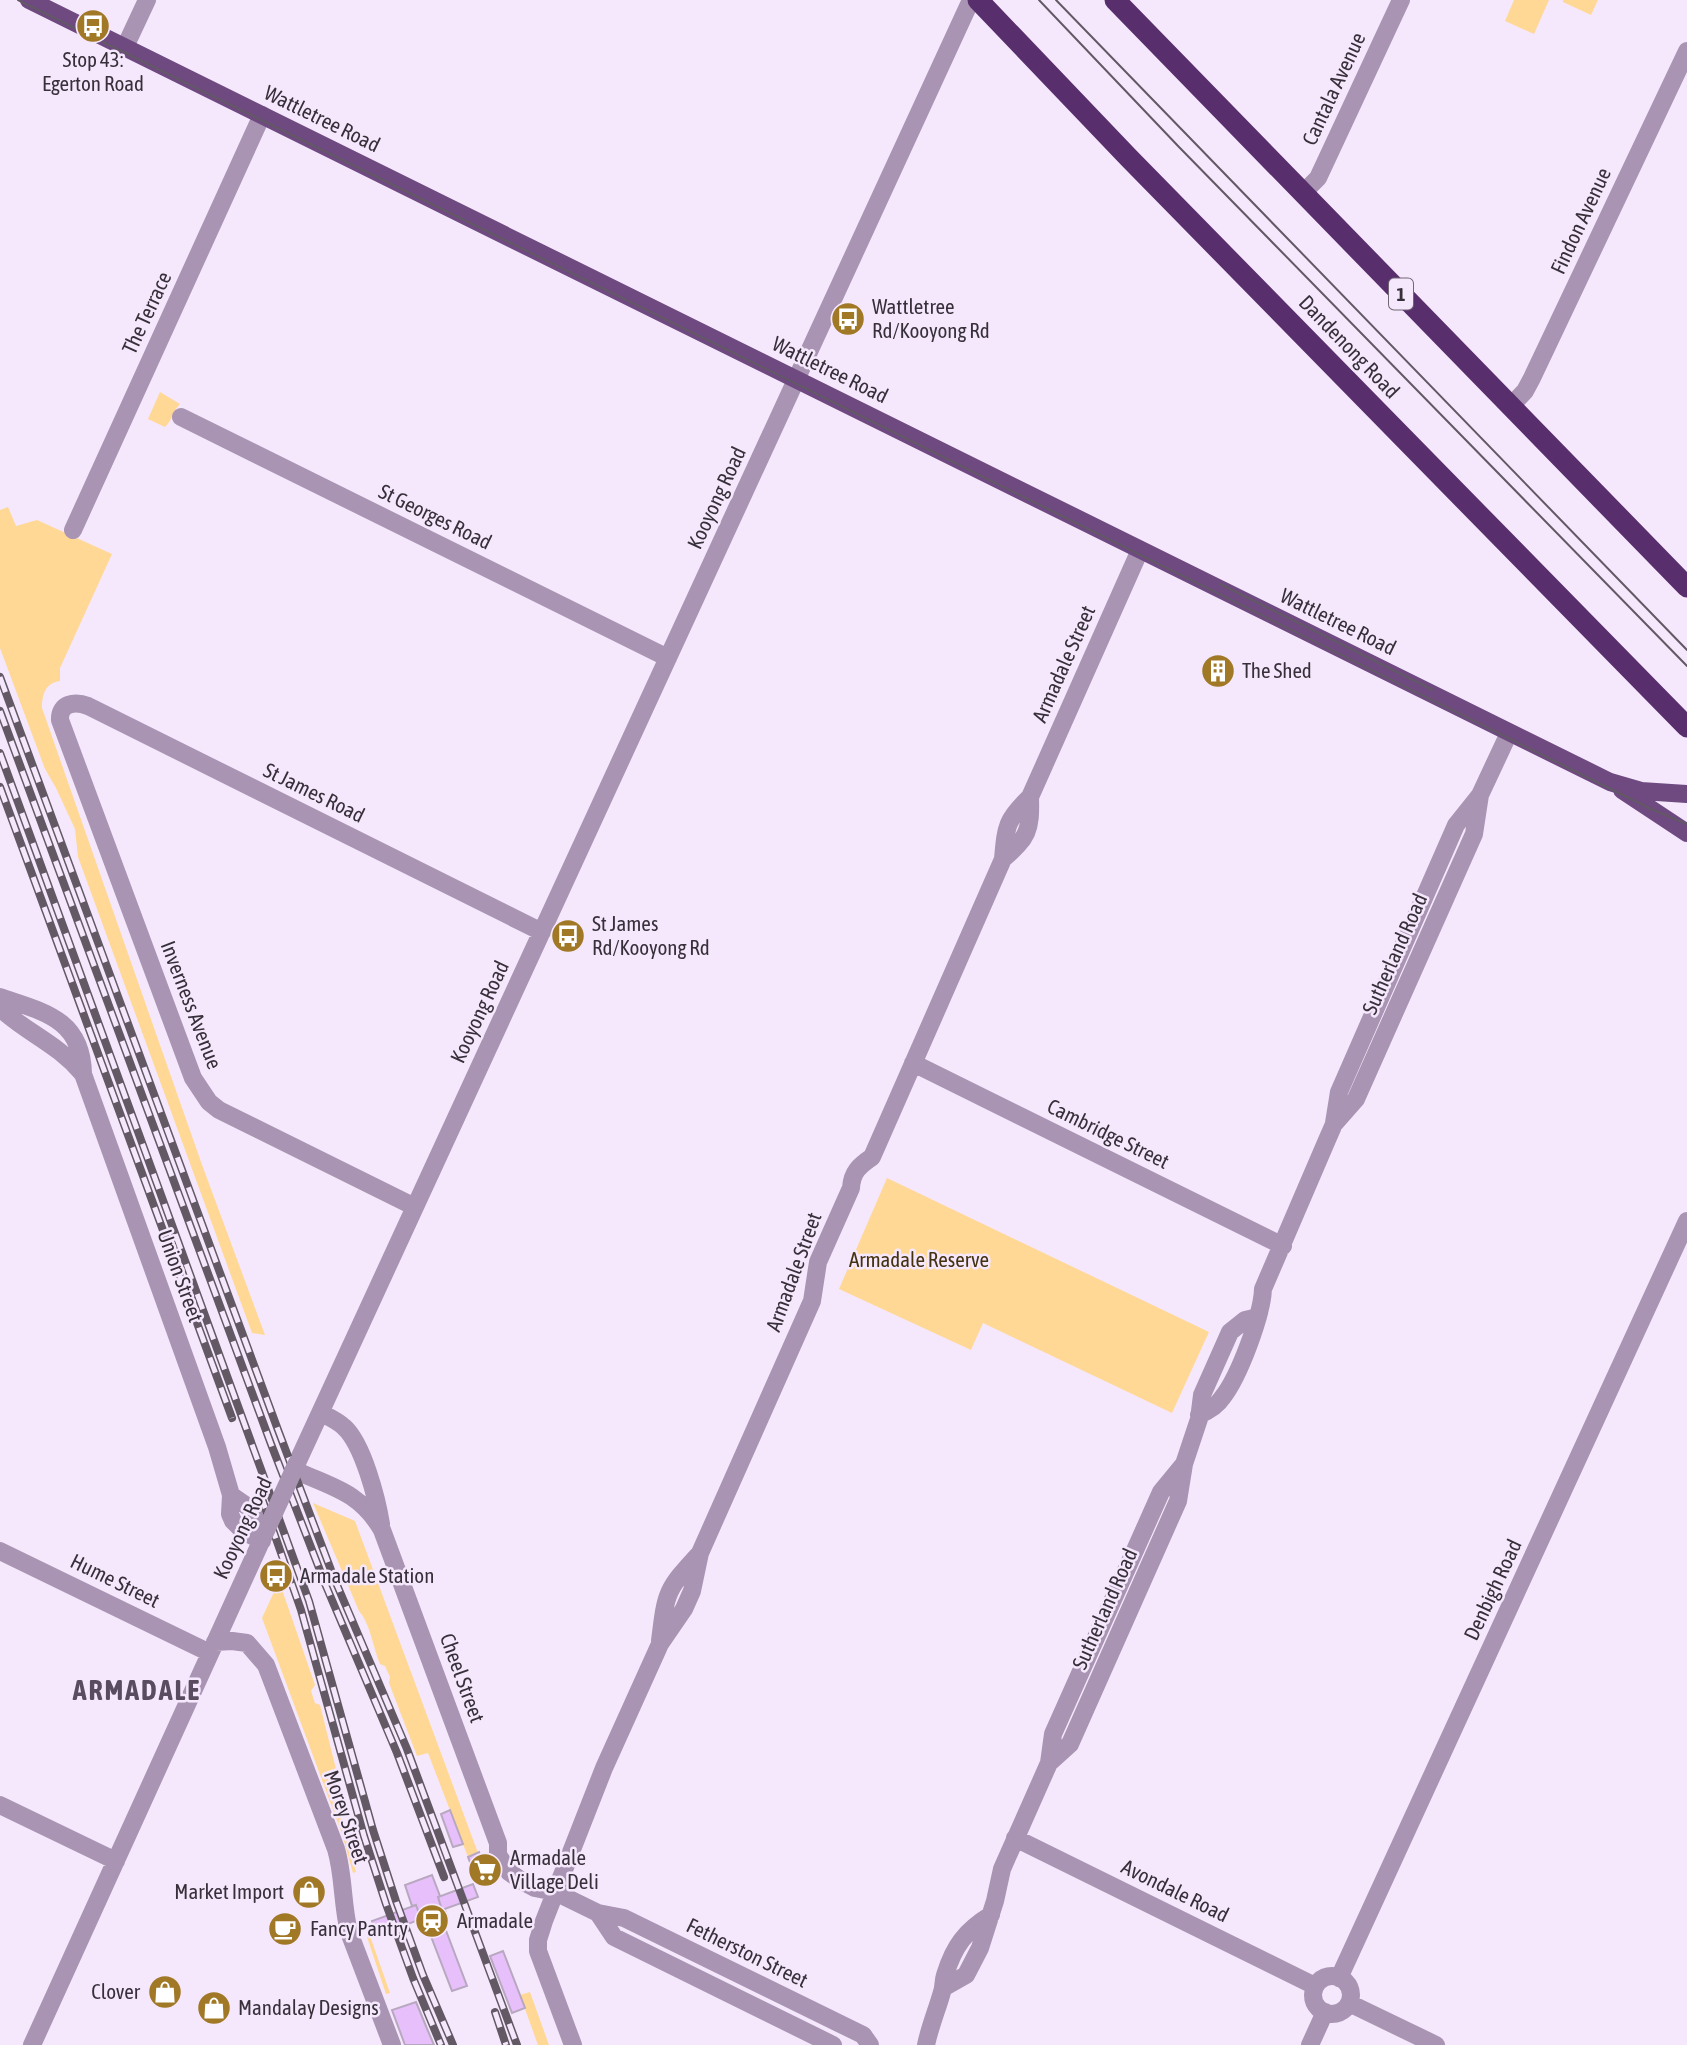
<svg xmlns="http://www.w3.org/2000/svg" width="1687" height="2045" viewBox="0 0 1687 2045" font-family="'Asap Condensed',sans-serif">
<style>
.green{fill:#ffd895}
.building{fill:#e7c0fb;stroke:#b7a8bf;stroke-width:2}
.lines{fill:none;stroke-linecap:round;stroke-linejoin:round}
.minor{stroke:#a994b3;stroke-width:18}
.major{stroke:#6e4a80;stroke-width:18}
.highway{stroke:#592e6d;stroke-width:21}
.tram{stroke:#625965;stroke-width:2}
.rail-casing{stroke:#625965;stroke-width:8}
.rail{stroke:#f5e8fc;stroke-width:5;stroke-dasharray:16;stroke-linecap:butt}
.minor-bridge{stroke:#a994b3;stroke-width:18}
.labels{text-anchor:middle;stroke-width:5;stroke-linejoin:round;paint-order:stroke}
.shield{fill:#f5e8fc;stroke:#706774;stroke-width:2}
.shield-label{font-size:19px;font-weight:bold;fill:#37303a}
.poi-label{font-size:21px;fill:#37303a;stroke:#f5e8fc;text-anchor:start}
.street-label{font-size:21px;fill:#37303a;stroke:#f5e8fc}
.park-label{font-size:21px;fill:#44310e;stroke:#f5e8fc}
.district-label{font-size:28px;font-weight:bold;letter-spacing:2px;fill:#594b60;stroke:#f5e8fc}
</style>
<rect width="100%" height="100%" fill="#f5e8fc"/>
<path class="green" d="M1514,0H1549L1534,34L1505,21Z
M1563,0H1598L1591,15L1563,2Z
M160,392L180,404C172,412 172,421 165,427L148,419Z
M8,507L16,526L37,520L112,554L60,668V681C45,683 42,695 42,708L201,1162L265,1335L252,1333L78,857L75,829L56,788L45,769L0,648V510Z
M887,1178L1209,1332L1172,1413L983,1323L971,1350L839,1289Z
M313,1503L355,1521L478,1853L468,1857L428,1753L417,1756L389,1683L390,1677L385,1666L380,1664C373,1647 370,1623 359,1611Z
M279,1581L315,1685L311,1691L315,1703L320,1705L341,1789L333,1791L356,1872L353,1873L342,1834L262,1618Z
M370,1936L390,1993L386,1994L367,1937Z
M530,1992L549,2045H538L520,1995Z"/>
<path class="building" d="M1213,662L1227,669L1222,680L1209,673Z
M450,1810L463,1844L453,1847L441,1814Z
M479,1852L489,1878L478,1883L468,1857Z
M432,1875L440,1896L438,1897L442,1910H445L448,1918L422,1928L419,1920L421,1919L416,1905L412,1906L405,1885Z
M473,1884L478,1897L442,1910L438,1897Z
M416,1905L421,1919L377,1936L372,1921Z
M442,1920L467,1986L452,1991L427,1926Z
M503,1951L525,2008L512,2013L490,1956Z
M416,2002L428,2031L434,2045H405L392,2010Z"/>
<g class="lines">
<path class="minor" d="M125,47L147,0
M1303,193L1318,178L1401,0
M1511,406L1525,391L1532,378L1687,51
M181,417L668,658
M73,530L262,115
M1003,859C1028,837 1031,831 1030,797
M0,997C44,1012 82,1019 83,1074L217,1447L231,1495L230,1514L233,1521L243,1531L262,1541
M0,1008C28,1034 57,1043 83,1074
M913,1063L1283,1246
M1334,1123L1339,1092L1456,825L1480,795L1509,733
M415,1207L219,1110L209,1102L193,1078L60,720C59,703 75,701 88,706L542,932
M321,1413C329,1417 338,1421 344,1427C363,1444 377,1499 381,1524
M1199,1415C1208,1411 1217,1406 1222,1398C1239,1377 1262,1315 1263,1289L1327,1140L1334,1124L1356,1099L1474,834L1480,795
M297,1463L971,0
M294,1470C332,1487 360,1492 382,1530L498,1843V1855L504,1864L509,1872L522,1881L535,1888L555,1892L598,1913L624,1918L863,2035L870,2045
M231,1495L258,1514
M0,1551L210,1653
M660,1641C666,1591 666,1590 700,1553
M215,1642L232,1641L247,1643L266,1665L336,1849C344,1876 342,1904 349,1932L392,2045
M1049,1763L1070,1744L1178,1501L1184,1464L1199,1419L1202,1395L1230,1332L1245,1320L1258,1317
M0,1805L116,1861
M1015,1838L1315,1986
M598,1913L614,1937L833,2045
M1313 1995a19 19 0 1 1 38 0a19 19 0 1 1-38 0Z
M1339,1978L1687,1221
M943,1988L966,1975L980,1948L995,1901L1002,1869L1049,1763L1053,1734L1161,1492L1184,1464
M1349,2003L1436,2045
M32,2045L264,1535
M573,2045L538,1951V1940L544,1921L604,1768L660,1644L684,1609L692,1591L700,1553L812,1301L818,1262L851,1188C852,1172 859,1166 872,1157L1003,859C1006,826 1006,820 1030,797L1140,550
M926,2045C930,2026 937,2010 942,1992C944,1986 943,1981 945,1975C954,1946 965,1931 991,1915
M1310,2045L1325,2012"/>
<path class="major" d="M29,0L1610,782L1641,791L1687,794
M1622,790L1687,833"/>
<path class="highway" d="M978,0L1129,158L1687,727
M1115,0L1687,587"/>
<path class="tram" d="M18,0L833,402L1651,809L1687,824
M1039,0L1179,147L1687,666
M1056,0L1687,650
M1220,584L1433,690"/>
<g class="rail-casing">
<path id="rail" d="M0,677L278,1430L334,1578L407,1749L517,2045
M0,711L271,1444L326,1586L397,1753L444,1877
M0,753L309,1601L373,1830L396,1901L423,1975L453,2045
M0,787L232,1418
M260,1493L301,1610L364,1836L386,1904L413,1978L441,2045
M495,2012L506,2045"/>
</g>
<use href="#rail" class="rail"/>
<path class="minor-bridge" d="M264,1535L297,1463"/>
</g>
<defs>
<g id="bus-disc" transform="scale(1.75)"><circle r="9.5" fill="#a07826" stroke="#f5e8fc"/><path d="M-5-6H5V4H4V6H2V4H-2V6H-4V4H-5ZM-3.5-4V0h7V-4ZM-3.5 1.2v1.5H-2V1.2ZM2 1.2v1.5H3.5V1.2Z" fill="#fff"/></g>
<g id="building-disc" transform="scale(1.75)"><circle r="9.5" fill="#a07826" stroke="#f5e8fc"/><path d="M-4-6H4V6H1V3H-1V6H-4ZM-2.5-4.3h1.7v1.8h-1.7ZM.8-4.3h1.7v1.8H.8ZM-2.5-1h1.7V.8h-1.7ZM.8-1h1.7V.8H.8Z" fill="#fff"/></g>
<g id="supermarket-disc" transform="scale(1.75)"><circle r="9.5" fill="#a07826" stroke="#f5e8fc"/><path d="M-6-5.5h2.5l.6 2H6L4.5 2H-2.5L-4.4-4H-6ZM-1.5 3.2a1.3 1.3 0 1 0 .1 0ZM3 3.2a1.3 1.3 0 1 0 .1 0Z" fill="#fff"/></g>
<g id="shop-disc" transform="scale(1.75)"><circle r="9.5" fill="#a07826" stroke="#f5e8fc"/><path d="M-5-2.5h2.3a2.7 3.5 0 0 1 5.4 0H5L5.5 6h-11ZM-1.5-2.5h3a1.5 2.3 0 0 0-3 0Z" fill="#fff"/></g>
<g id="station-disc" transform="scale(1.75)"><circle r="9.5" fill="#a07826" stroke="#f5e8fc"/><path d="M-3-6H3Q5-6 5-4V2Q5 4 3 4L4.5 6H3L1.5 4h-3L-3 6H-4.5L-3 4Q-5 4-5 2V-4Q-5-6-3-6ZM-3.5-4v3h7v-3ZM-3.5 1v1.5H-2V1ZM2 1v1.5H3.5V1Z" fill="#fff"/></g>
<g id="cafe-disc" transform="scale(1.75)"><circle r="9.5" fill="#a07826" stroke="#f5e8fc"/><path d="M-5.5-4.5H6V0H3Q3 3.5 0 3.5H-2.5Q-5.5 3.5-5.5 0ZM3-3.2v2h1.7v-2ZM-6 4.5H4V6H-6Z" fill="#fff"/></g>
</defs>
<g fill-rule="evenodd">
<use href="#bus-disc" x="93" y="26"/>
<use href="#bus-disc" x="848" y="319"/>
<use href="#building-disc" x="1218" y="671"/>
<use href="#bus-disc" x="568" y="936"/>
<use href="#bus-disc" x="276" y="1576"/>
<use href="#supermarket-disc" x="485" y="1870"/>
<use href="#shop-disc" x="309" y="1892"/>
<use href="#station-disc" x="432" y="1921"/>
<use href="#cafe-disc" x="285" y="1929"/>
<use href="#shop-disc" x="165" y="1992"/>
<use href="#shop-disc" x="214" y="2008"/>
</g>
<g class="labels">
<rect class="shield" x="1389" y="278.5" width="24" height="31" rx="5"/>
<g class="shield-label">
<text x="1401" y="301">1</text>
</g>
<g class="poi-label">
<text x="93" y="67" text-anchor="middle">Stop 43:<tspan x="93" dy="24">Egerton Road</tspan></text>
<text x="872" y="314">Wattletree<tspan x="872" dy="24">Rd/Kooyong Rd</tspan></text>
<text x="1242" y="678">The Shed</text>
<text x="592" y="931">St James<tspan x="592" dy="24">Rd/Kooyong Rd</tspan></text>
<text x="300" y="1583">Armadale Station</text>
<text x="510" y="1865">Armadale<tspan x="510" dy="24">Village Deli</tspan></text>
<text x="284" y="1899" text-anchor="end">Market Import</text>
<text x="457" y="1928">Armadale</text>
<text x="310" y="1936">Fancy Pantry</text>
<text x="140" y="1999" text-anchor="end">Clover</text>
<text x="238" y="2015">Mandalay Designs</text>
</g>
<g class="street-label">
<text transform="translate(1334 89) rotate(-65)" y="7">Cantala Avenue</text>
<text transform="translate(322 119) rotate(26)" y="7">Wattletree Road</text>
<text transform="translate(1581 221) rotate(-65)" y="7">Findon Avenue</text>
<text transform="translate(147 313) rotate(-65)" y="7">The Terrace</text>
<text transform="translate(1349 347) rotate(46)" y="7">Dandenong Road</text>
<text transform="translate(830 370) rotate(26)" y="7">Wattletree Road</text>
<text transform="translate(717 498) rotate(-65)" y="7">Kooyong Road</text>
<text transform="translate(435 517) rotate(26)" y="7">St Georges Road</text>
<text transform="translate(1338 622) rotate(26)" y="7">Wattletree Road</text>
<text transform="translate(1064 664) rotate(-66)" y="7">Armadale Street</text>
<text transform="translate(314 793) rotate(26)" y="7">St James Road</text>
<text transform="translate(1395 954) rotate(-66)" y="7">Sutherland Road</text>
<text transform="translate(191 1005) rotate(69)" y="7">Inverness Avenue</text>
<text transform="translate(480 1012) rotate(-65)" y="7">Kooyong Road</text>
<text transform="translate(1108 1134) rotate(26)" y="7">Cambridge Street</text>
<text transform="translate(794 1272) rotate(-70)" y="7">Armadale Street</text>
<text transform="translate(180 1276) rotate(70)" y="7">Union Street</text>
<text transform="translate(243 1528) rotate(-65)" y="7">Kooyong Road</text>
<text transform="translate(115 1581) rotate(26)" y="7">Hume Street</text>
<text transform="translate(1493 1590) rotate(-65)" y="7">Denbigh Road</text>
<text transform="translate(1105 1609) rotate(-66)" y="7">Sutherland Road</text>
<text transform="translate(462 1678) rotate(70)" y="7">Cheel Street</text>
<text transform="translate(346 1817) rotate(71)" y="7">Morey Street</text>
<text transform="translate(1175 1891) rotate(26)" y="7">Avondale Road</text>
<text transform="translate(747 1953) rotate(26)" y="7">Fetherston Street</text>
</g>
<g class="park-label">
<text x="919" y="1267">Armadale Reserve</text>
</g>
<g class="district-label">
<text x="137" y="1700">ARMADALE</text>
</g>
</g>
</svg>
